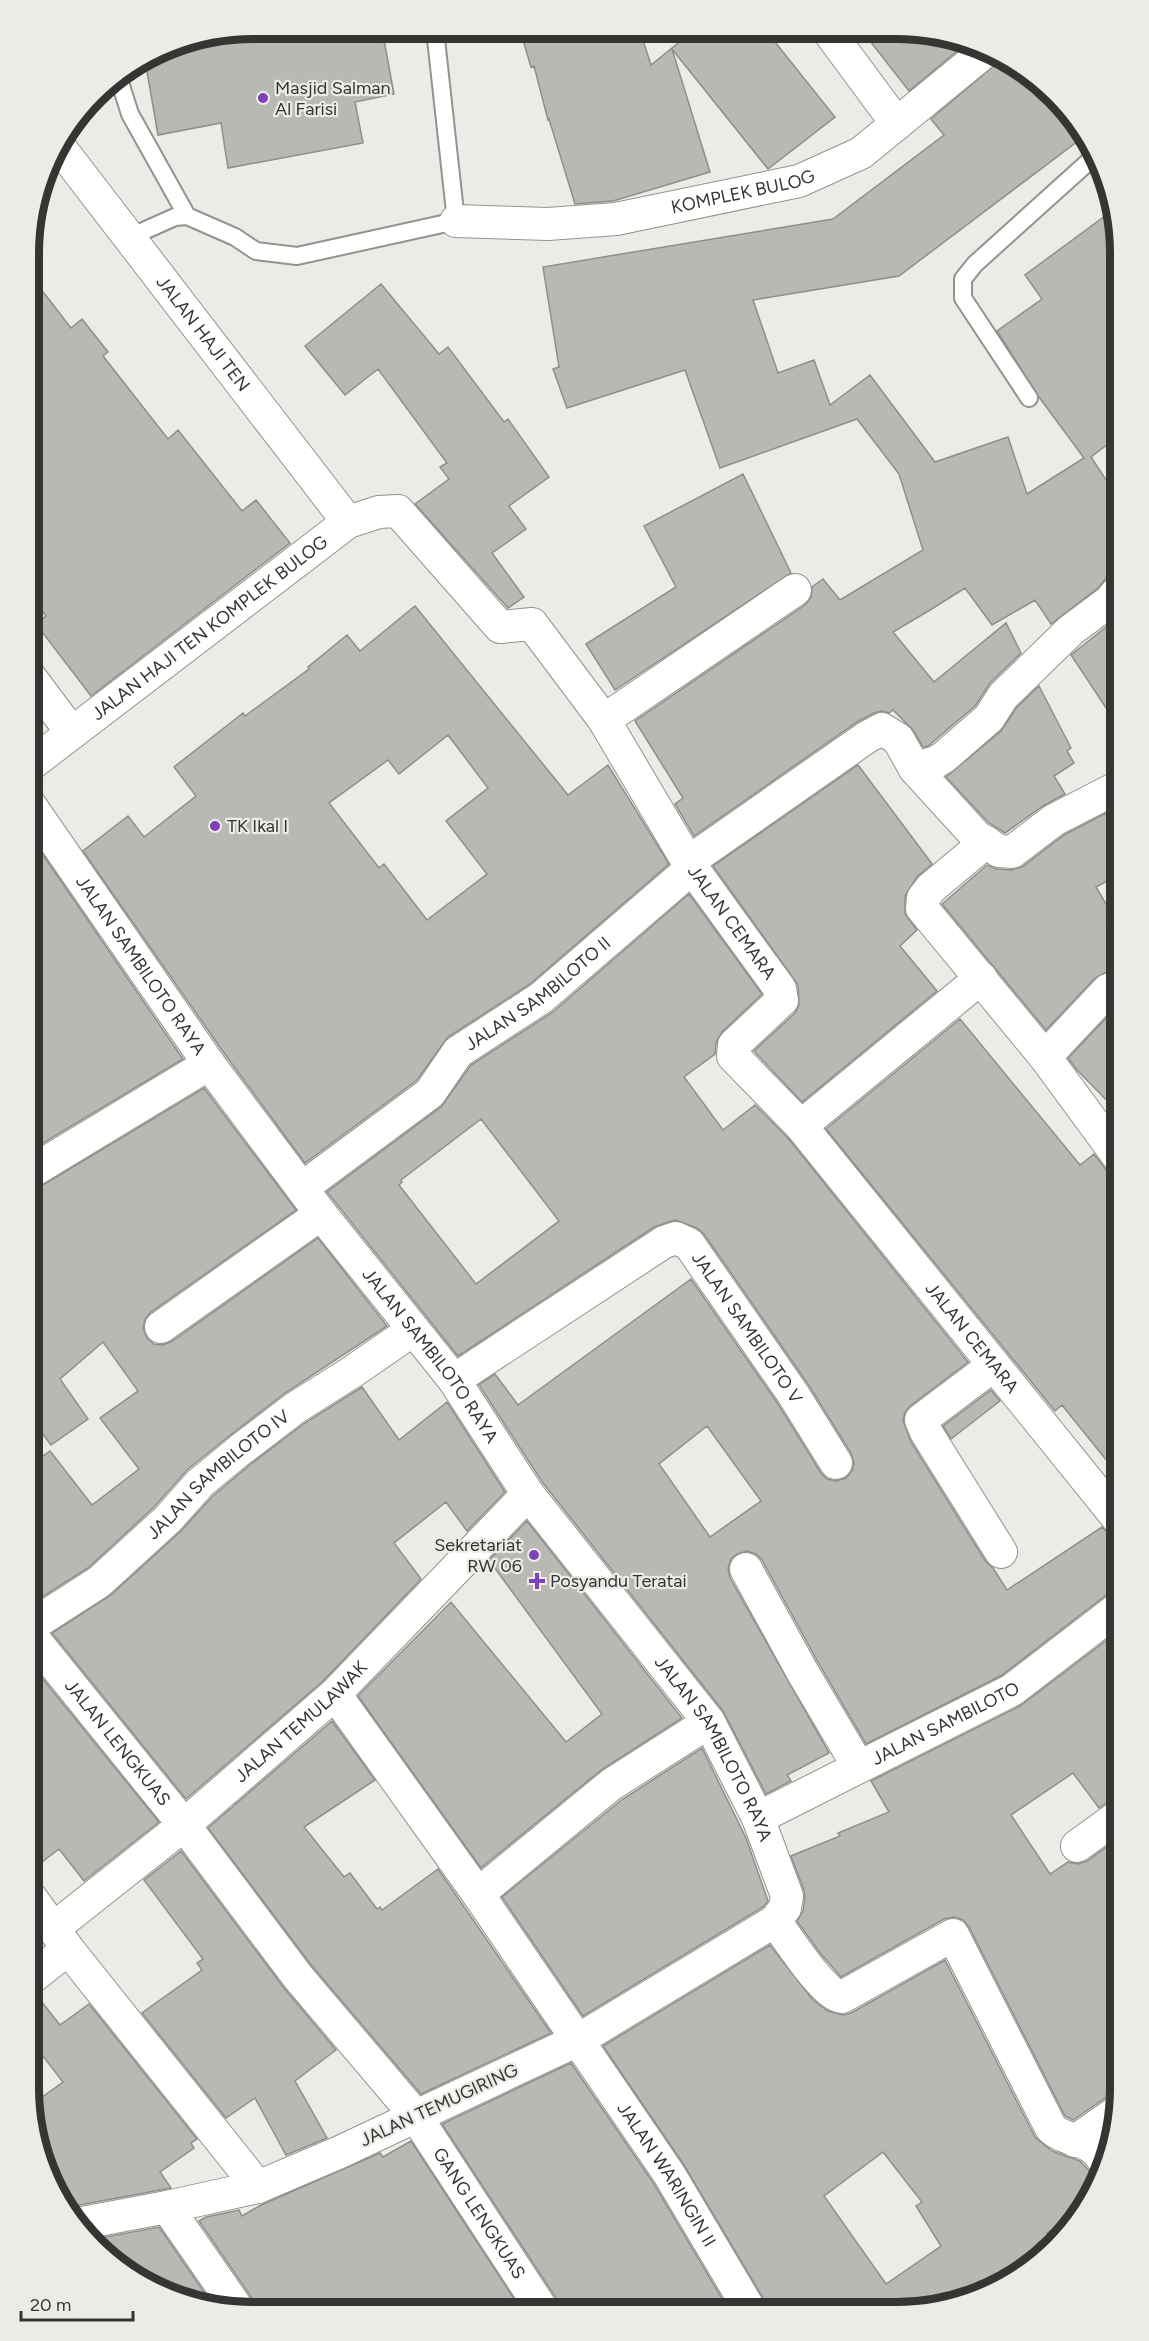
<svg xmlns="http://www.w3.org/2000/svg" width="1149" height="2341" viewBox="0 0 1149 2341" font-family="Figtree,sans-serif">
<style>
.building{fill:#b9b8b4;stroke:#8f8e8a;stroke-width:1.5;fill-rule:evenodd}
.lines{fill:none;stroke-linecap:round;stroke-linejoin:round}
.service-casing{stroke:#94938f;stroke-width:20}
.minor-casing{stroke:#94938f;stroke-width:34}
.service{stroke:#fff;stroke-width:16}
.minor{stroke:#fff;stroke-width:32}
.poi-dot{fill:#7e43b8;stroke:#ecebe7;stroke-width:2}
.labels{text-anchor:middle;stroke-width:4.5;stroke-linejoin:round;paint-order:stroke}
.poi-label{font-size:18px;fill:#353533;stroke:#ecebe7;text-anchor:start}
.street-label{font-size:18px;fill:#353533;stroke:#ecebe7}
.rim{fill:none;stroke:#353533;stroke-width:8}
</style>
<rect width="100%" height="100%" fill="#ecebe7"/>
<path class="building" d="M253,28L382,29L394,94L355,102L363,143L228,168L221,123L158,135L145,60L168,45Z
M520,30L640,31L651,65L693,31L767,32L835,117L768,169L672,49L710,172L613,201L575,204L549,119L548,120L534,66L531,67Z
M863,32L939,33L968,42L909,91Z
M1004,57L1044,84L1083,129L1086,135L899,276L753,300L778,373L814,360L830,405L870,375L935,462L1008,437L1027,494L1084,458L1039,397L997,331L1042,299L1025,275L1113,210L1120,253V435L1091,457L1120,501V571L1113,572L1107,577L1098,588L1051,624L1035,600L992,625L965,588L930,610L893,632L934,682L1006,623L1021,653L990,683L975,706L928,746L923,747L913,730L893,710L889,713L882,711L874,713L857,722L694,836L675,804L683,798L635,721L805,605L811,597L812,587L823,579L840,600L923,550L899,474L857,419L720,468L685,370L567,408L553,369L559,367L543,267L833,219L944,135L931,119Z
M30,275L71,328L82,319L108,352L103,356L168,439L178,430L242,511L256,500L290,543L91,696L36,624L46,616L30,595Z
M381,284L439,354L448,347L504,422L508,419L549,477L509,506L526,529L492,553L524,597L508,608L415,504L449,479L440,467L447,463L378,369L345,395L305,346Z
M743,474L791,573L615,690L586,644L676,587L644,526Z
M415,606L568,795L608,765L669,864L530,984L448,1037L417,1080L305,1163L224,1053L83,851L128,816L144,837L196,796L174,767L243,713L245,716L309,669L308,667L347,635L360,651ZM448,735L488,788L446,821L487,874L427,920L384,864L379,868L329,803L388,760L399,774Z
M1120,616V729L1071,655Z
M1039,686L1071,748L1067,751L1074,763L1054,776L1065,794L1043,806L1005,833L989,823L946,777L1001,731L1017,707Z
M858,765L932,864L917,877L905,896V914L917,930L900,946L937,991L802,1102L754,1051L795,1013L799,1005L798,985L713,866Z
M1106,813L1120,841V874L1096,887L1113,916L1106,920L1120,939V962L1114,968L1095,978L1046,1030L942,904L987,865L997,869L1011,870L1022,867L1064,835Z
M30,836L183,1059L40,1145L29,1130L30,1079L41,1071L30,1054Z
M689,894L762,994L722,1032L716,1043L715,1054L684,1077L723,1130L755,1105L788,1138L968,1362L910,1406L905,1412L903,1420L911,1442L986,1562L993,1568L1007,1590L1102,1527L1113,1538L1120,1539V1589L1109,1593L1002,1675L866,1744L819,1664L762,1560L756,1554L747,1551L737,1554L731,1559L728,1568L730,1578L829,1753L787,1775L791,1781L766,1794L723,1711L543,1483L479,1385L495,1374L518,1405L691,1279L778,1404L821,1473L827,1479L836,1481L846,1478L852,1471L854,1463L851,1453L808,1384L704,1234L697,1228L675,1220L654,1227L458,1356L327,1192L441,1107L471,1065L553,1012ZM481,1119L559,1221L476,1284L399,1185L402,1182L401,1180ZM707,1426L761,1501L710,1537L659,1464Z
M1113,1011L1120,1019V1114L1077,1070L1068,1058Z
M960,1019L1080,1165L1094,1154L1106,1170L1112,1175L1120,1177V1477L1062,1405L1055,1411L826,1129Z
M204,1088L296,1210L151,1312L145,1319L143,1328L147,1338L154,1344L162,1345L171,1342L318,1238L387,1326L285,1393L229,1436L188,1469L155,1506L88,1568L36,1601L29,1593V1466L50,1451L92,1505L139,1469L100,1418L138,1391L103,1342L60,1379L88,1419L51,1445L29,1416V1191L38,1188Z
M362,1387L399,1440L447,1402L505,1492L467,1531L446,1502L394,1543L421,1579L323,1681L186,1799L52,1633L111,1595L180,1532L213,1496L251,1464L305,1423Z
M991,1390L1000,1401L951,1439L943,1426Z
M527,1521L682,1718L601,1770L481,1868L358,1696L451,1602L566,1742L602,1714L489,1560Z
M1120,1630V1797L1110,1800L1099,1808L1073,1773L1011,1815L1050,1874L1068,1862L1078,1864L1087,1861L1120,1837V2094L1108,2096L1073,2120L1065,2116L969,1927L963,1920L954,1917L944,1919L841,1977L821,1954L797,1921L803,1911L805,1898L804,1890L791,1856L840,1836L838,1833L889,1812L871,1781L1020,1706Z
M29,1662L159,1822L84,1881L59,1849L29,1872Z
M332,1721L375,1780L304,1827L344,1877L350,1873L377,1909L380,1907L382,1910L438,1869L551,2033L421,2094L312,1966L208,1828Z
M702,1748L746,1838L768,1901L763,1907L583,2016L502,1897L623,1799Z
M181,1851L284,1988L336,2050L295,2081L327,2138L286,2155L255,2098L226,2118L142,2013L202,1970L197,1963L203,1959L144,1880Z
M770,1945L813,2000L828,2011L843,2015L851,2013L945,1960L1035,2137L1052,2151L1080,2161L1099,2181L1084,2207L1047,2233L1051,2239L1017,2260L1024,2271L1021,2274L967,2301L896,2313L769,2312L766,2303L684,2165L603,2046ZM883,2152L922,2202L916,2206L941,2246L886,2284L824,2196Z
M37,1996L60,2025L89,2004L197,2139L191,2143L194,2148L160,2172L171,2188L74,2206L65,2210L40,2160L31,2105L63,2082L29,2038V1998Z
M571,2063L654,2184L730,2312H561L558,2301L442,2124Z
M411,2141L522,2311H257L254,2301L199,2221L206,2217L239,2210L242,2216L261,2205L380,2153L383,2157Z
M159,2227L215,2308L154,2289L105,2257L90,2240Z"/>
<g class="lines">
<g class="service-casing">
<path id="service" d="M118,76L130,114L187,216
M130,237L175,217L187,216L235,237L256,251L297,256L456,221L435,30
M1029,398L963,298V279L975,264L1096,155"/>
</g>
<g class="minor-casing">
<g id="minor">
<path d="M829,32L897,124"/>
<path id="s1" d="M58,145L348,522"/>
<path id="s2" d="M456,221L548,224L616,219L799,181L861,153L988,49"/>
<path d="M30,677L72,733"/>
<path d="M604,720L795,590"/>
<path id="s3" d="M30,765L348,522L379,512L398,511L500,627L532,624L604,720L688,862L780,989L782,1000L734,1045L733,1056L801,1126L1120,1521"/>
<path d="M915,769L936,762L944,757L989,718L1003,696L1071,630L1110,601L1120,589"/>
<path id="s4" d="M30,805L209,1064L321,1214L454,1380L528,1494L709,1722L758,1818L787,1896L785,1908L775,1921L578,2040L340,2152L258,2187L167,2207L77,2224"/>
<path d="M986,842L931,888L923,898L922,908L1045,1057L1120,1159"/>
<path d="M688,862L867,737L882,729L898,739L915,769L977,837L999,851L1012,852L1054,820L1120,786"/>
<path d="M1045,1057L1108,990L1120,985"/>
<path d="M801,1126L981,978"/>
<path d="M29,1173L209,1064"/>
<path id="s5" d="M302,1188L430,1093L458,1052L541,998L692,868"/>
<path d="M161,1327L321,1214"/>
<path d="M994,1365L921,1420L926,1432L1001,1552"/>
<path id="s6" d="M454,1380L664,1242L676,1238L689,1244L793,1394L836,1463"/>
<path d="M746,1569L803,1673L858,1766"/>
<path id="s7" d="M29,1627L99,1582L168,1519L200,1483L240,1450L295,1408L352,1372L413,1330"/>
<path id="s8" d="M29,1633L184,1825L298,1977L415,2115L543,2311"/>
<path id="s9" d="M335,1694L478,1894L669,2174L751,2312"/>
<path id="s10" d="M758,1818L1012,1690L1120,1607"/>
<path d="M1077,1846L1120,1815"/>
<path d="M478,1894L612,1784L709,1722"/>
<path d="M29,1895L68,1949L258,2187"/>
<path d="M775,1921C787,1937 825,1997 842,1997L953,1935L1051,2128C1063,2140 1082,2138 1094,2149C1099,2152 1102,2159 1106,2164"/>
<path id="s11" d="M54,1928L184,1825L335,1694L528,1494"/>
<path d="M29,1980L68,1949"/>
<path d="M1075,2141L1118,2111"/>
<path d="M167,2207L239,2311"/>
</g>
</g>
<use href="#service" class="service"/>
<use href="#minor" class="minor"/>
</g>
<g class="poi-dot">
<circle cx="263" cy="98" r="6"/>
<circle cx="215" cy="826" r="6"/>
<circle cx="534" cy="1555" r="6"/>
<path d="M534 1572h6v6h6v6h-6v6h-6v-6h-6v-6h6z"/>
</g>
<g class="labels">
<g class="poi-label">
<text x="275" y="94">Masjid Salman<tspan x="275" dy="21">Al Farisi</tspan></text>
<text x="227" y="832">TK Ikal I</text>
<text x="522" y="1551" text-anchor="end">Sekretariat<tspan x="522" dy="21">RW 06</tspan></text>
<text x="550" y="1587">Posyandu Teratai</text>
</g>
<g class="street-label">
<text dy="6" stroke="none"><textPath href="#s2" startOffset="290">KOMPLEK BULOG</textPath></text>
<text dy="6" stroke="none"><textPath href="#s1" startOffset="238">JALAN HAJI TEN</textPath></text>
<text dy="6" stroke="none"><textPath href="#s3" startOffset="226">JALAN HAJI TEN KOMPLEK BULOG</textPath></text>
<text dy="6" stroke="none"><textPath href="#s3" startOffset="998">JALAN CEMARA</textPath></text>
<text dy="6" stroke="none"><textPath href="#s4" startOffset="195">JALAN SAMBILOTO RAYA</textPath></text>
<text dy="6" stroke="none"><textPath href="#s5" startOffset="308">JALAN SAMBILOTO II</textPath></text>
<text dy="6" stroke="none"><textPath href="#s6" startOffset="380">JALAN SAMBILOTO V</textPath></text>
<text dy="6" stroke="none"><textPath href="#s3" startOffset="1538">JALAN CEMARA</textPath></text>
<text dy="6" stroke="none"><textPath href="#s4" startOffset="681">JALAN SAMBILOTO RAYA</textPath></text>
<text dy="6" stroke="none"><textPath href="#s7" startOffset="244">JALAN SAMBILOTO IV</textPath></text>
<text dy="6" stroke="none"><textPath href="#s11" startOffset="322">JALAN TEMULAWAK</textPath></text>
<text dy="6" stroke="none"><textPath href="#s10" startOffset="210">JALAN SAMBILOTO</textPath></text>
<text dy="6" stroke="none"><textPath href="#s8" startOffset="141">JALAN LENGKUAS</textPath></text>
<text dy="6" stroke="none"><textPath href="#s4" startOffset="1167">JALAN SAMBILOTO RAYA</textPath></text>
<text transform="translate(439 2105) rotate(-25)" y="6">JALAN TEMUGIRING</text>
<text dy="6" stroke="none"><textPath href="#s9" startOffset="584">JALAN WARINGIN II</textPath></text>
<text dy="6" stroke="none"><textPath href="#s8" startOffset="735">GANG LENGKUAS</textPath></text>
</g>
</g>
<path d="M0 0H1149V2341H0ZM253 39H896A214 214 0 0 1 1110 253V2088A214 214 0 0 1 896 2302H253A214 214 0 0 1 39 2088V253A214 214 0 0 1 253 39Z" fill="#ecebe7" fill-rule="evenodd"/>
<path class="rim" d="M253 39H896A214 214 0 0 1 1110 253V2088A214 214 0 0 1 896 2302H253A214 214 0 0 1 39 2088V253A214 214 0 0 1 253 39Z"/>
<path d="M21 2311v9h112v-9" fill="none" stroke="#353533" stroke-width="3"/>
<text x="30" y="2311" font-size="18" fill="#353533" stroke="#ecebe7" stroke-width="4.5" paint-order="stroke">20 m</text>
</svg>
